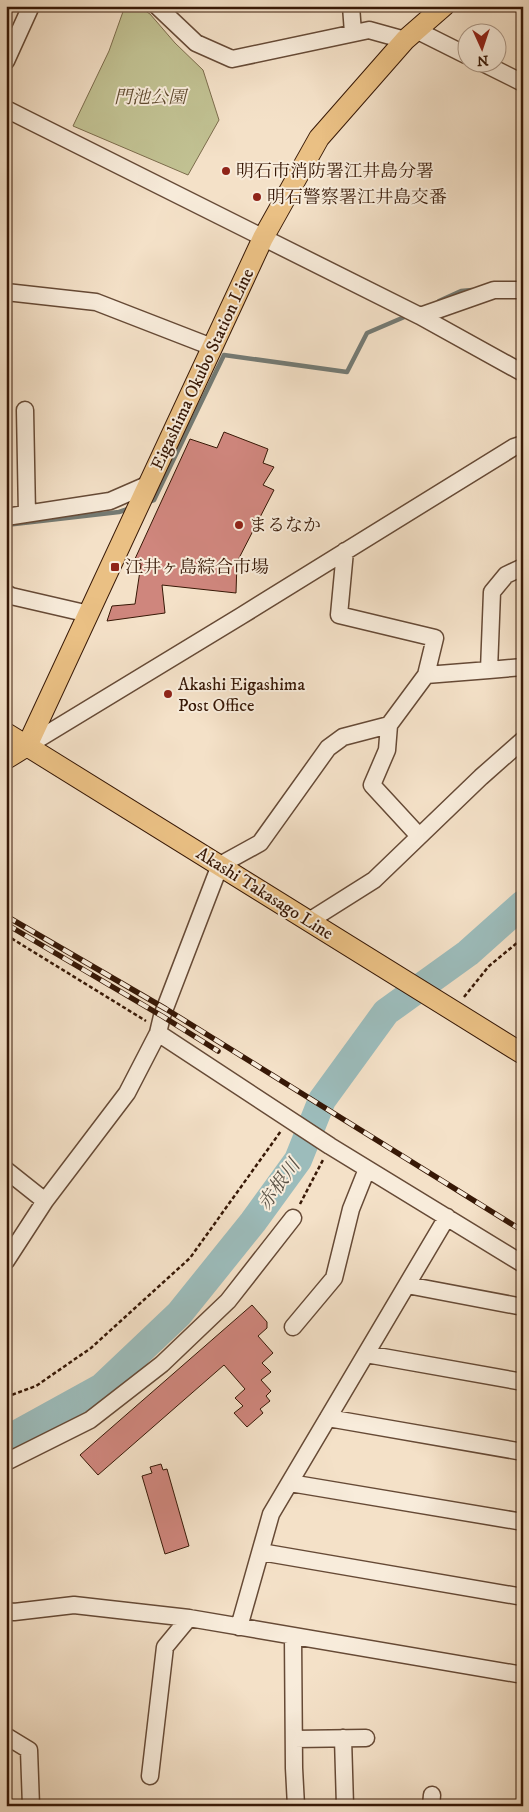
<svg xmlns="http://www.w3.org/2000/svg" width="529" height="1812" viewBox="0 0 529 1812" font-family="'IM FELL DW Pica','Noto Serif JP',serif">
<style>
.green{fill:#c1c192;stroke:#7c6c4c}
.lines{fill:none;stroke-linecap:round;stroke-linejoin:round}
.stream{stroke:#747a73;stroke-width:4.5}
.river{stroke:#9cbcbb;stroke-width:28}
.building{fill:#cf867d;stroke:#371806}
.minor-casing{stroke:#664a36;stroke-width:19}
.major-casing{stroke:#371806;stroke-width:22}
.path{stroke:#371806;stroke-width:2.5;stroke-dasharray:4 2.5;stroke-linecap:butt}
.minor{stroke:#f8ecdb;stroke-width:16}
.major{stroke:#eac084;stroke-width:20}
.rail-casing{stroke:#371806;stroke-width:5.5}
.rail{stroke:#f8ecdb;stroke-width:4;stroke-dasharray:11;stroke-linecap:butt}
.poi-dot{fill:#8f2418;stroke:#f8ecdb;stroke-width:2}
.labels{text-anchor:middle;stroke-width:4;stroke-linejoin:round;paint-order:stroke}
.park-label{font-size:18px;font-style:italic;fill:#604b30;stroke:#f8ecdb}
.poi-label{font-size:18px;fill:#371806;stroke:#f8ecdb;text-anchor:start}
.street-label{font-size:18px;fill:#371806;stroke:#f8ecdb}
.water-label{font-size:19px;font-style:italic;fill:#5a5145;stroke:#f8ecdb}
</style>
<rect width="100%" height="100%" fill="#f4e1c8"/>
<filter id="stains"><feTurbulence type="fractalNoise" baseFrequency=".004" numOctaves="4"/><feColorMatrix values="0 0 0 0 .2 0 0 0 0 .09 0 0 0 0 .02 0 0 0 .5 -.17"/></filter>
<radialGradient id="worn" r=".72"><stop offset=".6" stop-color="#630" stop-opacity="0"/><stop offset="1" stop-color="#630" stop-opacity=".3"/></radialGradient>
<path class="green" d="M125,6H138L150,14L175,43L203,70L219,120L188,175L73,126L109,51Z"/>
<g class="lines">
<path class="stream" d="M439,301L461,291L472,290
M148,502L154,500L224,355L347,372L367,333L409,315
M6,525L119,512L131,508"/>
<path class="river" d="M6,1440L102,1387L179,1314L253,1222L298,1160L322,1100L386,1012L468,953L523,904"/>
</g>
<path class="building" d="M224,432L268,449L263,463L274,467L263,485L274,490L237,562L236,593L162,585L165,613L107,621L112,606L135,604L141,564L134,561L190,439L217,448Z
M252,1305L267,1322V1328L258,1336L273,1353L262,1363L271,1372L261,1380L271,1391L266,1396L270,1401L260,1409L263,1413L247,1427L234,1413L243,1406L235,1398L245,1389L224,1365L98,1475L80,1455Z
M161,1464L163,1470L167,1469L189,1546L165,1554L142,1476L152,1473L150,1467Z"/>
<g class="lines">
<g class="minor-casing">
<path id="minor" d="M157,6L196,43L232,59L369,30L405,40
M351,6L353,33
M416,30L466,55
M6,61L31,6
M481,62L523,83
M6,109L420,316L523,373
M6,292L96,302L212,347
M420,316L494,290H523
M25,410L27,514
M6,517L110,501L149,484
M345,551L339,615L435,638L426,675
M6,593L11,596L89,614
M489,670L523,667
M389,725L387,750L372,785L419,836
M27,746L241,616L514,447L523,444
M309,921L374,880L481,777L523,740
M158,1033L330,1146L523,1264
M6,1170L45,1201
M6,1261L45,1201L127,1093L158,1033L162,1016L220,865L260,843L328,748L343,737L389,725L426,675L489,670L492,592L506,575L523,567
M407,1285L523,1307
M293,1327L334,1278L351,1209L367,1169
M366,1354L523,1382
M328,1418L523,1452
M6,1462L90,1420L162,1364L228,1301L293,1218
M290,1483L523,1522
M261,1552L523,1597
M6,1611L14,1612L74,1605L189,1618L523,1675
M239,1627L271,1514L447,1217
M293,1636L294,1768L296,1806
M6,1736L29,1750L31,1806
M343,1738L345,1806
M294,1739L366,1738
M150,1776L165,1647L189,1618
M431,1806L432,1795"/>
</g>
<g class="major-casing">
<path id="major" d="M6,733L523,1054
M6,759L27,746L263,238L319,138L405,40L444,6"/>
</g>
<path class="path" d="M6,935L146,1021
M464,997L489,966L523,938
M300,1204L324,1158
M6,1397L36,1386L91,1348L190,1258L281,1131"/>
<use href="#minor" class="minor"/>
<use href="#major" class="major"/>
<g class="rail-casing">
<path id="rail" d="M6,916L166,1009L523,1231
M6,924L162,1016L218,1051"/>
</g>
<use href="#rail" class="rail"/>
</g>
<g class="poi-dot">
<circle cx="226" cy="171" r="5"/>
<circle cx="257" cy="197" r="5"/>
<circle cx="239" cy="525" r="5"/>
<rect x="110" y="562" width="10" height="10" rx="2.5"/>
<circle cx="168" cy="694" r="5"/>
</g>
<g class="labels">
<g class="park-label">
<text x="150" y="103">門池公園</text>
</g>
<g class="poi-label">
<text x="236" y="177">明石市消防署江井島分署</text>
<text x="267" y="203">明石警察署江井島交番</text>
<text x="249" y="531">まるなか</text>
<text x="125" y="573">江井ヶ島綜合市場</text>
<text x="178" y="690">Akashi Eigashima<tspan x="178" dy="21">Post Office</tspan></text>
</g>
<g class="street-label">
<text transform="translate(202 369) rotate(-65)" y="6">Eigashima Okubo Station Line</text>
<text transform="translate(265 893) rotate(32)" y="6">Akashi Takasago Line</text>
</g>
<g class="water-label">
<text transform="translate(278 1184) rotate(-54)" y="7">赤根川</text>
</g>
</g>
<rect width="529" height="1812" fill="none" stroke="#f4e1c8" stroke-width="25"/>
<rect x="8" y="8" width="514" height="1797" fill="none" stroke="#371806" stroke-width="2.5"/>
<rect x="12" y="12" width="504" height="1787" fill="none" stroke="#371806"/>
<g transform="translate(482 48) rotate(177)"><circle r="24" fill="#f8ecdb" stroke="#ab9786"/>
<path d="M0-4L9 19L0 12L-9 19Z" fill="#8f2418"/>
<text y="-8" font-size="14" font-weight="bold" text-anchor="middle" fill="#371806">N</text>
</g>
<rect width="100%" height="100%" filter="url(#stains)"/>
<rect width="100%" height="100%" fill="url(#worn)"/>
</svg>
